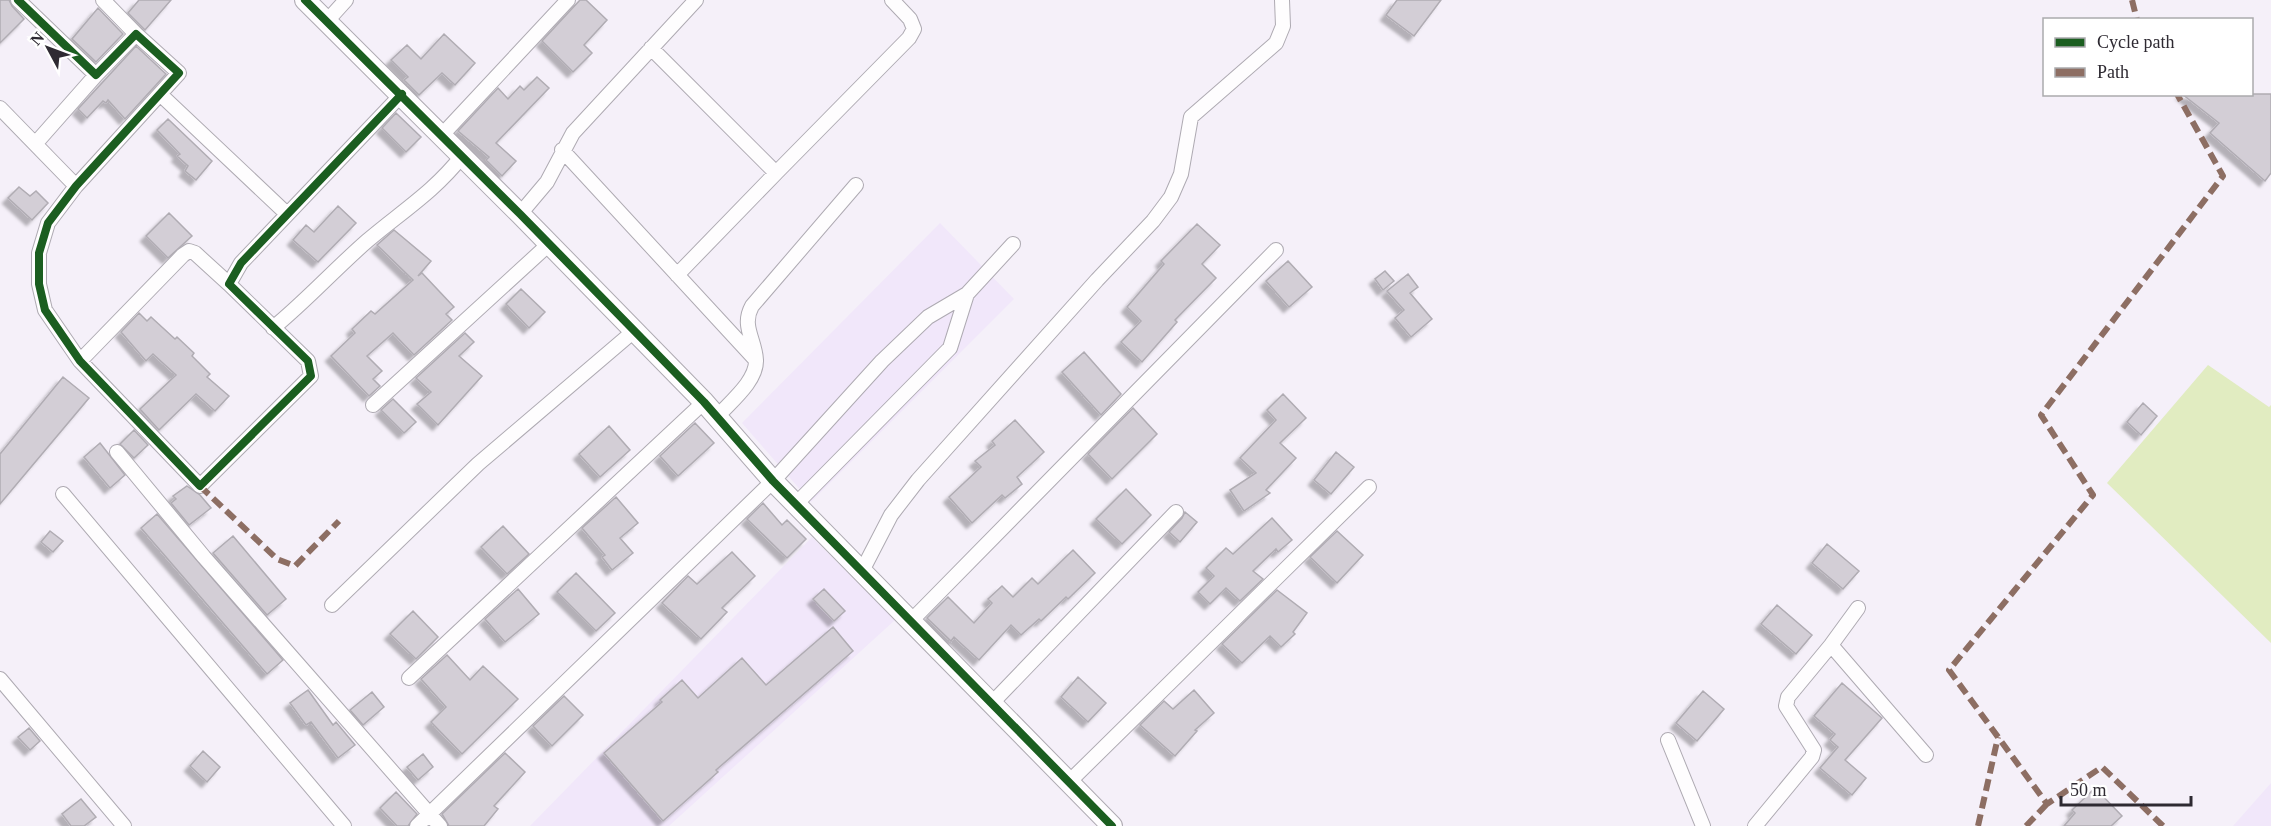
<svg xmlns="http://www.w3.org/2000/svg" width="2271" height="826" viewBox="0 0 2271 826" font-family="Georgia,serif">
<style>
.built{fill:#f1e7fa}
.green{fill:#e1ecc1}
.building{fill:#d3ced6;stroke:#b0acb3;stroke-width:1.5;filter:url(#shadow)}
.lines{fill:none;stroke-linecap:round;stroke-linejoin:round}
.street-casing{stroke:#aeaab2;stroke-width:16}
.secondary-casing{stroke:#aeaab2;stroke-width:22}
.street{stroke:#fefdfe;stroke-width:14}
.secondary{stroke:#fefdfe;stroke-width:20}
.quiet{stroke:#8d6e63;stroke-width:6;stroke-dasharray:12 6;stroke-linecap:butt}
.cycleway-casing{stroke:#fff;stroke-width:11}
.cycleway{stroke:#1b5e20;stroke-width:8}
</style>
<defs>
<filter id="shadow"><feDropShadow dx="-5.5" dy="5.5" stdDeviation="1.5" flood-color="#0004"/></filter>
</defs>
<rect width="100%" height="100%" fill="#f5f0f9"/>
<path class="built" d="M940,223L1014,299L811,502L742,423Z
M812,537L895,620L669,826H530Z
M2271,783V826H2233Z"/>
<path class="green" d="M2208,365L2269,407L2271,405V643L2107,483Z"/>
<path class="building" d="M0,0H9L12,6L24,19L0,43Z
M139,0H171L145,30L128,13Z
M580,0H586L607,20L584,45L592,53L573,72L542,41Z
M1397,0H1441L1414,36L1386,15Z
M98,8L123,34L96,62L72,39Z
M444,34L475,63L455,85L442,73L419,95L404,80L408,77L391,60L407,45L421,59Z
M136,46L166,74L125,119L108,100L106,103L103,101L87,118L78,109Z
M537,77L549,88L496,143L516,161L502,176L486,160L489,157L458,131L498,88L508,99L520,86L524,90Z
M2182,94H2271V173L2265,181L2210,133L2219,123Z
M396,113L421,137L406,152L382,128Z
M168,119L212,161L196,180L185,171L188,166L177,156L180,154L157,130Z
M19,187L30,196L36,191L48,203L32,220L8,198Z
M338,206L356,223L318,262L293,240L306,225L314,232Z
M169,213L192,236L168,258L146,236Z
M1197,224L1220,245L1202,264L1216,278L1175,320L1177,322L1142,362L1121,342L1141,321L1127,307L1164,264L1161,261Z
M394,230L431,261L418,276L422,273L454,307L446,314L452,320L414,355L393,333L367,356L382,371L373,379L380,386L369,396L331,356L355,333L352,329L371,311L375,314L413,280L377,245Z
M1288,261L1312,287L1289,307L1266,281Z
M1385,271L1394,281L1383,290L1375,279Z
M1408,274L1418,287L1410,293L1432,319L1411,337L1395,318L1404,310L1387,291Z
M521,289L545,312L529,328L506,304Z
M139,313L147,321L151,317L175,339L177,337L194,353L192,356L210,374L207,377L229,396L215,411L196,394L159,430L140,409L176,375L153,354L146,361L121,332Z
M465,333L474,342L459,356L482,376L438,425L417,404L431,392L416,378Z
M1084,352L1121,394L1101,415L1062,372Z
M63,377L89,398L0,504V454Z
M1283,394L1306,418L1280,443L1296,458L1266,490L1270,493L1244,511L1230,490L1256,473L1240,458L1276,420L1267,410Z
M393,399L416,422L404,433L381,410Z
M2143,403L2157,416L2141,435L2127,422Z
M1133,408L1157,434L1112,479L1088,454Z
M1015,420L1044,452L1017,477L1022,484L1005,498L1002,495L972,523L949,497L981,467L975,461L995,445L992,441Z
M695,423L714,443L678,476L660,456Z
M609,426L630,450L600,477L579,454Z
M134,430L148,445L134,458L120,444Z
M100,443L125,475L110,488L84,457Z
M1336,452L1354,467L1331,494L1314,480Z
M187,486L200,495L211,508L189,525L171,503L176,499L173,496Z
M1126,489L1151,515L1122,544L1096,519Z
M616,497L638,523L620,538L633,553L612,570L602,557L605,555L582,528Z
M763,503L782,525L787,520L806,539L787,558L747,519Z
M1185,512L1197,522L1180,542L1169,532L1182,518Z
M157,514L283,660L267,674L141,528Z
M1272,518L1292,540L1278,552L1276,549L1253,571L1263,579L1240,601L1226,588L1210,604L1198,592L1214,576L1206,568L1226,548L1233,554Z
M503,526L529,554L507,574L481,547Z
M50,531L63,541L53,552L41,542Z
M1337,531L1363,555L1337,583L1310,557Z
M233,536L286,599L267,615L213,553Z
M1827,544L1859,571L1843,589L1812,563Z
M1073,550L1095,573L1068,599L1066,597L1041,621L1039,619L1021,635L1011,625L979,660L954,637L951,641L927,618L948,597L974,623L992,603L988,599L1002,586L1013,597L1032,578L1038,584Z
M732,552L755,576L722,608L727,612L701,639L662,603L688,576L697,584Z
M576,573L615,613L596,631L557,592Z
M518,589L539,614L505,642L485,619Z
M824,589L845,611L834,621L813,599Z
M1277,590L1307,613L1293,632L1295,634L1281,647L1270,636L1242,663L1222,644Z
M1777,605L1812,635L1796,654L1761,624Z
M413,611L438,637L416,659L390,634Z
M833,627L853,651L716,770L718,772L663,821L604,753L662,702L660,700L682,680L698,698L742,658L766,685Z
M447,655L470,680L483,666L518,699L462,754L431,722L446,707L421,679Z
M1078,677L1106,703L1088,722L1061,697Z
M1842,683L1882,718L1845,760L1866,778L1852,795L1820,768L1838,747L1830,740L1835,734L1814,716Z
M308,690L333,725L336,722L355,745L338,758L311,722L306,725L290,703Z
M1194,690L1214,713L1195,730L1197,731L1175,756L1140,725L1164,701L1173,709Z
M1703,691L1724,709L1697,741L1676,723Z
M372,692L384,707L363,725L350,710Z
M564,696L583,715L552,746L533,726Z
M29,728L40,741L30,750L18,737Z
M203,751L220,767L207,782L190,766Z
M505,753L525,772L494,806L498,809L484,826H449L442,814Z
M423,754L433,767L418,780L407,767Z
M2095,788L2122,816L2111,826H2064L2075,813L2072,810Z
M396,792L417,814L408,826H397L380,808Z
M81,799L96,817L84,826H71L62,814Z"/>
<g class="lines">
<g class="street-casing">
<path id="street" d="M18,0L96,75L136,34L179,73L76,186L48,223L39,253V284L45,310L80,361L200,486L311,376L308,361L229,284L241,263L402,94
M103,0L136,34
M327,21L346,0
M651,48L776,173L909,38L914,29L910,19L892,0
M161,95L287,214
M0,108L76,186
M442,135L568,0
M36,143L96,75
M562,150L754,358
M520,214L547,182L573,133L696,0
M677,275L776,173
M273,328C306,301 335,269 367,241C401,212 435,191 462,156
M80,361L183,255L189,251L195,253L229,284
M373,405L548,245
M717,417C730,402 757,381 756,360C755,339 741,326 752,306L856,185
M117,452L204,557L440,826
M63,494L344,826
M796,504L950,348L967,294
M862,571L891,515L918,480L1097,280L1153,221L1171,197L1181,174L1191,117L1276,43L1283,26L1282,0
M332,605L478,464L634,331
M911,621L1276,250
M1831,645L1926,755
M409,678L704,402
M0,679L124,826
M992,703L1176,512
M1668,740L1703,826
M1069,782L1369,487
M417,826L773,481L882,361L928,317L967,294L1013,244
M1755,826L1812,757L1814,750L1786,706L1788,697L1831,645L1858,608"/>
</g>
<g class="secondary-casing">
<path id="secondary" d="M305,0L520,214L704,402L773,481L1112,826"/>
</g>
<use href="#street" class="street"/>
<use href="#secondary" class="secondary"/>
<path class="quiet" d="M2132,0L2137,20
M200,486L277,559L295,566L339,521
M1978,826L1998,737
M2026,826L2047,804
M2163,826L2102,767L2047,804L1949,670L2093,495L2041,415L2223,176L2177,94"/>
<g class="cycleway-casing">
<path id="cycleway" d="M18,0L96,75L136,34L179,73L76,186L48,223L39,253V284L45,310L80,361L200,486L311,376L308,361L229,284L241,263L402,94
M305,0L520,214L704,402L773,481L1112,826"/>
</g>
<use href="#cycleway" class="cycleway"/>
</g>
<rect x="2043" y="18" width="210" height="78" fill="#ffffff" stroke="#abaaad" stroke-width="1.5"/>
<rect x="2055" y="38" width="30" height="9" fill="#1b5e20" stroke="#abaaad" stroke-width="1.5"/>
<text x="2097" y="48" font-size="18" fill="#2e2a32">Cycle path</text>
<rect x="2055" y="68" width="30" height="9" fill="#8d6e63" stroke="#abaaad" stroke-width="1.5"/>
<text x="2097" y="78" font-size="18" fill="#2e2a32">Path</text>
<g transform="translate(48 48) rotate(311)" stroke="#ffffff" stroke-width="4.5" paint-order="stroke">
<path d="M0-4.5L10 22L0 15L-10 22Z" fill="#2e2a32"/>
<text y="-9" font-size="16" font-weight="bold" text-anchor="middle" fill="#2e2a32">N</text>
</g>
<path d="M2061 796v9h130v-9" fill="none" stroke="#2e2a32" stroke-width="3"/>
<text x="2070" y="796" font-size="18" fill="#2e2a32" stroke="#ffffff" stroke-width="4.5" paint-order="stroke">50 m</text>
</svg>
